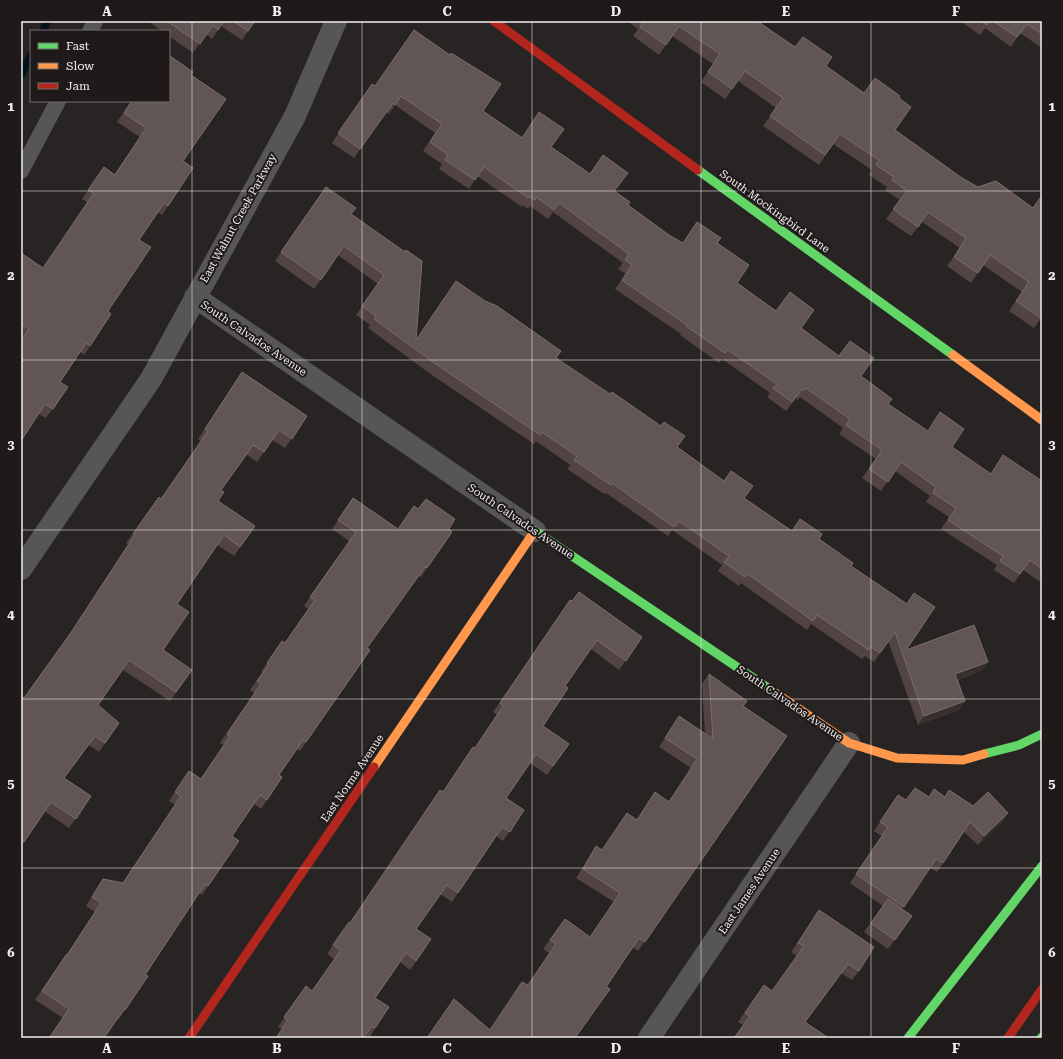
<svg xmlns="http://www.w3.org/2000/svg" width="1063" height="1059" viewBox="0 0 1063 1059" font-family="'Roboto Serif',serif">
<style>
.lines{fill:none;stroke-linecap:round;stroke-linejoin:round}
.stream{stroke:#04121b;stroke-width:8}
.lane{stroke:#565657;stroke-width:16}
.street{stroke:#565657;stroke-width:22}
.fast{stroke:#63d668;stroke-width:9}
.slow{stroke:#ff974d;stroke-width:9}
.jam{stroke:#b3261e;stroke-width:9}
.wall{fill:#514443}
.shaded-wall{fill:#392f2e}
.building{fill:#625655;stroke:#796e6d}
.grid{fill:none;stroke:#f2eeee;stroke-width:1;stroke-opacity:0.55}
.labels{text-anchor:middle;stroke-width:4;stroke-linejoin:round;paint-order:stroke}
.street-label{font-size:11px;fill:#f2eeee;stroke:#1f1919}
.neatline{fill:none;stroke:#f2eeee;stroke-width:1.5}
.grid-label{font-size:13px;text-anchor:middle;font-weight:bold;fill:#f2eeee}
</style>
<rect width="100%" height="100%" fill="#282423"/>
<g class="lines">
<path class="stream" d="M43,31L47,21
M21,75L31,55"/>
<path class="lane" d="M90,31L95,21
M21,171L58,101"/>
<path class="street" d="M195,297L535,531
M21,569L151,379L295,116L336,21
M649,1038L849,743"/>
<path class="fast" d="M698,170L953,355
M534,532L535,531L777,694
M984,754L1019,745L1042,734
M908,1038L1042,866
M1041,1038L1042,1037"/>
<path class="slow" d="M953,355L1042,420
M777,694L849,743L897,758L963,760L984,754
M374,767L534,532"/>
<path class="jam" d="M494,21L698,170
M189,1038L374,767
M1008,1038L1042,989"/>
</g>
<path class="wall" d="M148,21H255L242,40L221,26L212,39L206,34L193,53L169,36V31H162Z
M627,21H757L795,47L826,66L864,93L899,98L895,130L962,178L978,187L996,181L1042,317L1034,328L1009,311L1022,292L983,265L971,283L947,266L960,248L922,222L911,236L886,219L900,200L885,190L887,187L869,175L872,170L833,144L819,165L763,126L776,108L738,81L725,99L701,82L713,64L672,36L659,55L633,36L638,29Z
M960,21H1042V48L1020,33L1011,47L985,28L980,35Z
M191,75L183,161L193,168L162,215L158,212L139,240L108,311L111,314L84,355L80,352L60,382L68,387L46,418L39,414L23,338L21,337V253L43,268L87,202L82,199L104,167L114,175L140,137L117,122L131,101Z
M372,84L375,86L483,111L522,137L551,147L615,191L628,205L669,235L683,243H717L737,283L801,328L861,376L888,404L990,474L1042,481V583L1023,570L1014,583L994,570L997,565L941,529L949,517L926,502L930,496L895,471L881,491L862,478L876,459L839,434L843,428L800,397L798,400L796,398L786,411L767,397L770,393L722,359L719,363L680,335L681,334L615,289L626,274L618,269L623,263L553,212L548,219L530,206L528,209L523,205L522,207L477,176L469,189L439,169L442,164L423,151L435,133L395,105L389,114L386,112L354,158L332,143Z
M326,187L351,214L405,252L416,340L557,358L678,447L744,498L792,531L819,539L851,566L906,650L988,662L981,671L958,680L965,701L959,710L918,725L888,641L874,662L865,656L862,659L811,624L807,630L741,583L739,586L718,571L722,565L672,530L668,536L606,493L604,494L567,469L570,465L536,441L534,444L429,373L368,328L370,325L356,315L378,284L338,255L314,289L275,261Z
M242,372L307,416L285,448L272,440L257,462L247,455L221,490L218,501L255,526L234,556L217,545L177,604L163,650L192,670L170,701L123,670L98,705L119,723L99,752L89,745L64,778L91,796L69,828L44,811L21,846V697L24,698L64,643L128,544L126,543L159,497L161,499L201,441L198,439Z
M353,498L398,529H449L452,532L421,577L418,576L367,648L370,650L300,751L297,749L279,775L282,777L261,809L254,804L232,836L239,841L202,895L199,893L145,975L148,976L119,1019L118,1018H63L35,1000L66,955H67L95,912L86,906L103,879L123,883L175,805L169,801L189,771L201,779L224,745L220,743L254,693L250,690L262,673L261,672L282,641L285,643L308,609L304,606L349,541L332,529Z
M570,600L642,637L619,670L591,649L565,686L543,726L569,744L547,775L530,763L506,798L524,810L503,841L496,836L452,902L440,894L416,929L431,939L410,970L400,962L375,998L389,1007L369,1038L365,1035L282,1029L278,1027L306,986L312,991L334,959L327,954L342,931L350,923L475,748L497,715L493,712Z
M709,674L743,706L787,736L638,951L633,947L490,1030L528,985L549,953L543,949L565,919L590,937L614,902L576,878L596,846L602,850L637,820L669,801L691,768L659,747L679,716L705,734L702,684Z
M898,795L906,800L929,797L944,796L973,806L1008,813L1002,822L978,845L964,832L937,872L930,868L902,909L912,916L888,949L864,932L883,906L850,883L882,836L874,831Z
M819,910L859,971L852,980L841,973L805,1022L743,1025L738,1022L764,985L772,991L797,956L791,952Z"/>
<path class="shaded-wall" d="M988,662L981,671L949,683L955,674Z
M965,701L959,710L918,725L924,716Z
M1008,813L1002,822L978,845L984,836Z"/>
<path class="building" d="M167,21H224L218,30L213,25L200,44Z
M233,21H255L248,31Z
M644,21H757L795,47L803,37L832,57L826,66L864,93L875,78L900,96L899,98L911,107L895,130L962,178L978,187L996,181L1033,208L1040,198L1042,199V317L1041,318L1016,301L1029,282L990,255L978,273L954,257L966,238L928,212L918,227L893,209L907,191L892,180L894,177L876,165L879,160L840,134L825,155L770,116L783,98L745,71L732,89L708,72L720,54L679,26L666,45L640,27Z
M980,21H990L987,25Z
M993,21H1042V34L1027,24L1017,37Z
M414,30L450,55L451,53L501,84L483,111L522,138L539,112L564,129L551,147L590,174L603,155L628,173L614,191L630,202L628,205L669,235L683,243L697,222L721,238L717,243L749,265L737,283L776,311L790,292L814,310L801,328L839,356L850,341L874,358L861,376L892,399L888,404L928,431L940,412L964,429L952,447L991,474L1003,455L1042,481V569L1030,560L1020,574L1000,561L1003,556L948,520L956,508L933,493L936,487L901,462L888,482L869,469L882,450L846,425L850,419L806,388L805,390L802,389L792,402L773,388L777,384L728,350L725,353L686,326L687,325L622,280L632,265L625,260L629,254L559,203L554,210L536,197L535,200L529,196L528,198L484,167L475,180L445,160L448,155L430,142L442,124L401,96L395,105L393,103L360,149L338,133L372,84L375,86Z
M170,56L193,72L191,75L226,99L183,161L193,168L168,206L164,203L139,240L151,247L108,311L111,314L90,346L86,343L60,382L68,387L53,409L45,404L21,441V341L29,329L21,324V253L43,268L94,193L88,190L104,167L115,175L146,128L124,113L132,101H169V57Z
M326,187L356,208L351,214L405,252L406,250L422,261L416,340L456,281L485,301L497,306L561,351L556,358L610,394L612,392L661,426L664,422L685,436L677,447L724,481L731,471L753,486L744,498L792,531L800,519L822,534L819,539L853,563L851,566L907,604L914,593L935,607L906,650L974,625L988,662L955,674L965,701L924,716L895,632L880,653L871,647L869,650L817,615L813,621L748,574L745,577L724,562L729,556L679,521L674,527L612,483L611,485L574,460L577,456L542,432L540,435L436,364L374,319L376,316L362,306L384,275L344,246L321,280L281,252Z
M242,372L307,416L292,439L279,430L264,452L253,445L221,490L224,492L218,501L255,526L240,547L224,535L177,604L189,612L163,650L192,670L176,692L129,660L98,705L119,723L105,743L95,736L64,778L91,796L76,819L51,802L24,842L21,839V697L24,698L70,634L135,535L133,534L159,497L161,499L208,431L205,429Z
M353,498L398,529L414,506L418,509L426,499L455,519L449,529L452,532L427,568L425,567L367,648L370,650L306,742L303,740L279,775L282,777L267,800L260,795L232,836L239,841L208,886L205,884L145,975L148,976L125,1010L124,1009L104,1038H49L69,1009L42,991L66,955H67L101,903L92,897L103,879L123,883L181,796L175,792L189,771L201,779L230,736L227,734L261,684L257,681L269,664L267,663L282,641L285,643L315,600L310,597L356,532L338,520Z
M579,592L642,637L626,661L597,640L565,686L568,688L543,726L569,744L553,766L536,754L506,798L524,810L510,832L502,827L458,893L447,885L416,929L431,939L416,961L406,953L375,998L389,1007L375,1028L372,1026L363,1038H276L288,1020L284,1017L306,986L312,991L341,950L333,945L349,922L350,923L440,790L443,792L473,747L475,748L503,706L500,703L570,600L572,601Z
M709,674L747,701L743,706L787,736L645,942L639,938L606,987L610,989L575,1038H427L454,999L490,1030L522,982L528,985L556,944L550,940L565,919L590,937L620,893L583,869L596,846L602,850L627,813L637,820L655,792L669,802L697,759L665,738L679,716L713,739Z
M915,788L929,797L934,789L945,797L949,790L973,806L988,792L1008,813L984,836L970,822L943,863L936,859L904,907L856,874L888,827L880,822L898,795L906,800Z
M888,899L912,916L895,940L871,923Z
M819,910L874,947L859,971L848,964L805,1022L827,1037V1038H734L750,1016L745,1013L764,985L772,991L804,946L798,943Z"/>
<path class="grid" d="M192,21V1038M362,21V1038M532,21V1038M701,21V1038M871,21V1038M21,191H1042M21,360H1042M21,530H1042M21,699H1042M21,868H1042"/>
<g class="labels">
<g class="street-label">
<text transform="translate(775 211) rotate(36)" y="4">South Mockingbird Lane</text>
<text transform="translate(238 218) rotate(-61)" y="4">East Walnut Creek Parkway</text>
<text transform="translate(254 338) rotate(34)" y="4">South Calvados Avenue</text>
<text transform="translate(521 521) rotate(34)" y="4">South Calvados Avenue</text>
<text transform="translate(790 703) rotate(34)" y="4">South Calvados Avenue</text>
<text transform="translate(352 778) rotate(-56)" y="4">East Norma Avenue</text>
<text transform="translate(749 891) rotate(-56)" y="4">East James Avenue</text>
</g>
</g>
<rect width="1063" height="1059" fill="none" stroke="#1f1919" stroke-width="44"/>
<rect x="30" y="30" width="140" height="72" fill="#1f1919" stroke="#736e6e"/>
<rect x="38" y="43" width="20" height="6" fill="#63d668" stroke="#736e6e"/>
<text x="66" y="50" font-size="12" fill="#f2eeee">Fast</text>
<rect x="38" y="63" width="20" height="6" fill="#ff974d" stroke="#736e6e"/>
<text x="66" y="70" font-size="12" fill="#f2eeee">Slow</text>
<rect x="38" y="83" width="20" height="6" fill="#b3261e" stroke="#736e6e"/>
<text x="66" y="90" font-size="12" fill="#f2eeee">Jam</text>
<rect x="22" y="22" width="1019" height="1015" class="neatline"/>
<g class="grid-label">
<text x="107" y="16">A</text>
<text x="277" y="16">B</text>
<text x="447" y="16">C</text>
<text x="616" y="16">D</text>
<text x="786" y="16">E</text>
<text x="956" y="16">F</text>
<text x="11" y="111">1</text>
<text x="1052" y="111">1</text>
<text x="11" y="280">2</text>
<text x="1052" y="280">2</text>
<text x="11" y="449">3</text>
<text x="1052" y="449">3</text>
<text x="11" y="619">4</text>
<text x="1052" y="619">4</text>
<text x="11" y="788">5</text>
<text x="1052" y="788">5</text>
<text x="11" y="957">6</text>
<text x="1052" y="957">6</text>
<text x="107" y="1053">A</text>
<text x="277" y="1053">B</text>
<text x="447" y="1053">C</text>
<text x="616" y="1053">D</text>
<text x="786" y="1053">E</text>
<text x="956" y="1053">F</text>
</g>
</svg>
